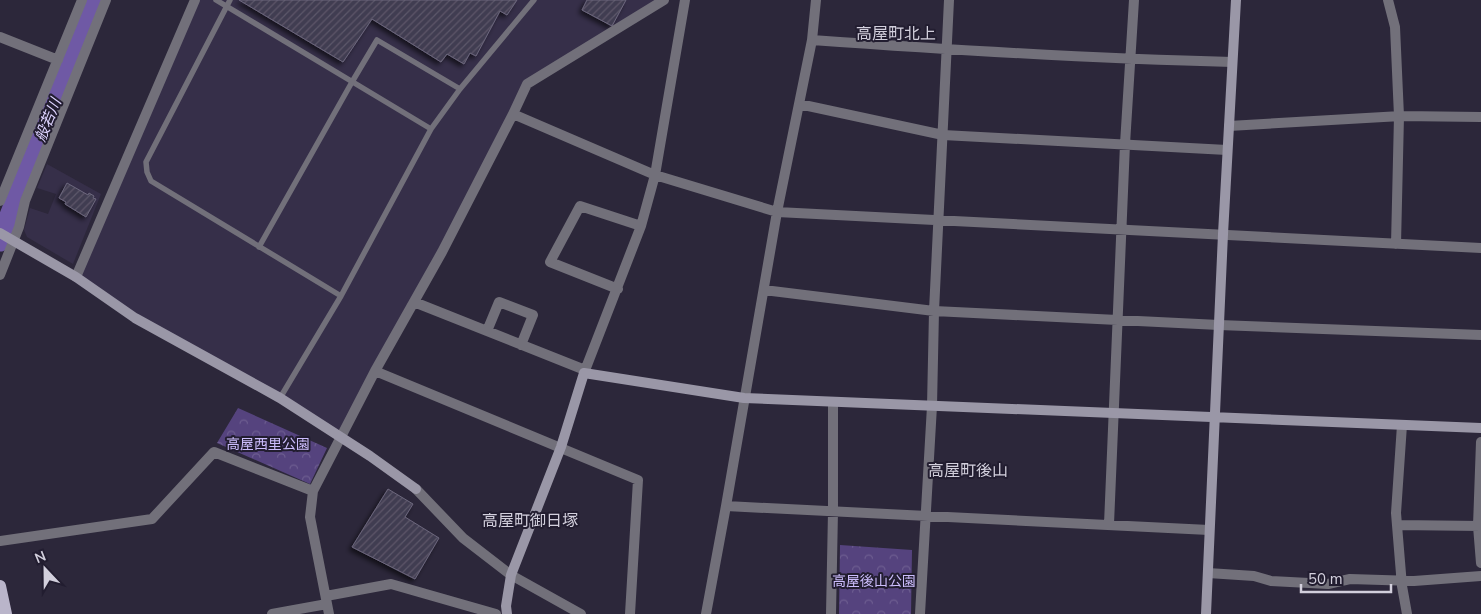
<svg xmlns="http://www.w3.org/2000/svg" width="1481" height="614" viewBox="0 0 1481 614" font-family="'Nunito Sans','Noto Sans JP',sans-serif">
<style>
.built{fill:#362f49}
.park{fill:url(#park-crowns)}
.lines{fill:none;stroke-linecap:round;stroke-linejoin:round}
.river{stroke:#6f59a5;stroke-width:21}
.building{fill:url(#building-hatch);stroke:#6c677d;filter:url(#shadow)}
.lane{stroke:#72707a;stroke-width:5.5}
.street{stroke:#72707a;stroke-width:10}
.secondary{stroke:#9a97a7;stroke-width:10}
.primary{stroke:#bab5ca;stroke-width:12}
.labels{text-anchor:middle;stroke-width:4;stroke-linejoin:round;paint-order:stroke}
.park-label{font-size:14px;fill:#ccbdfc;stroke:#221d30}
.water-label{font-size:15px;font-style:italic;fill:#ddd3fe;stroke:#221d30}
.quarter-label{font-size:16px;fill:#d2cfdc;stroke:#221d30}
</style>
<defs>
<pattern id="park-crowns" width="20" height="18" patternUnits="userSpaceOnUse" patternTransform="scale(1.25)"><rect width="20" height="18" fill="#55437e"/><path d="M2 6a3 3 0 1 1 6 0M12 15a3 3 0 1 1 6 0" fill="none" stroke="#6d5d90"/></pattern>
<pattern id="building-hatch" width="6" height="6" patternUnits="userSpaceOnUse" patternTransform="scale(1.25)"><rect width="6" height="6" fill="#413c51"/><path d="M-1 1l2-2M0 6l6-6M5 7l2-2" fill="none" stroke="#5c5769"/></pattern>
<filter id="shadow"><feDropShadow dx="-3" dy="3" stdDeviation="2.5" flood-color="#0009"/></filter>
</defs>
<rect width="100%" height="100%" fill="#2c273a"/>
<path class="built" d="M195,0H664L527,84L342,437L76,277Z
M47,164L101,194L73,264L27,237L24,230L30,208L48,214L56,194L37,188Z"/>
<path class="park" d="M238,408L327,448L310,484L217,443Z
M840,545L912,550L911,614H839Z"/>
<g class="lines">
<path class="river" d="M0,241L95,0"/>
</g>
<path class="building" d="M239,0H517L507,15L500,11L476,56L470,53L464,64L447,54L441,62L372,19L343,62Z
M587,0H626L612,26L582,10Z
M67,183L88,195L89,193L94,196L93,198L96,199L86,217L65,204L66,202L59,198Z
M388,489L413,504L405,517L439,538L415,579L352,547Z"/>
<g class="lines">
<path class="lane" d="M216,0L431,129
M230,0L146,162L147,172L151,181L341,296
M259,247L352,82L377,40L460,89
M280,398L341,296L431,129L460,89L534,0"/>
<path class="street" d="M1388,0L1395,27L1399,116L1396,244
M0,37L58,60
M812,40C952,50 1092,59 1232,62
M799,104L943,135L1227,150
M513,114L527,84L664,0
M1229,126L1401,116L1481,117
M0,201L82,0
M0,275L19,227L25,201L106,0
M76,277L195,0
M618,289L550,262L580,206L641,226
M764,290L934,311L1219,325L1481,335
M414,302L585,370
M487,331L499,302L533,315L521,345
M375,371L638,480L630,614
M584,373L641,226L655,175L685,0
M1402,425L1396,513L1402,586L1407,614
M1481,442L1478,526L1481,563
M416,489L463,538L511,575L581,614
M726,506L1209,530
M1109,524L1125,144L1134,0
M1397,525L1481,526
M0,541L152,519L214,452L313,491
M1208,573L1254,576L1271,581L1328,584L1350,579L1414,581L1481,576
M326,596L391,584L496,614
M272,614L327,604
M329,614L310,517L313,491L375,371L442,252L513,114L655,175L777,212L1481,248
M706,614L726,506L777,212L812,40L816,0
M831,614L833,511V402
M920,614L932,406L934,311L949,0"/>
<path class="secondary" d="M0,233L76,277L135,318L280,398L370,456L416,489
M507,614L506,606L511,575L561,447L584,373L744,398L1481,428
M1206,614L1223,234L1236,0"/>
<path class="primary" d="M0,586L6,614"/>
</g>
<g class="labels">
<g class="park-label">
<text x="268" y="449">高屋西里公園</text>
<text x="874" y="586">高屋後山公園</text>
</g>
<g class="water-label">
<text transform="translate(48 120) rotate(-68)" y="5">般若川</text>
</g>
<g class="quarter-label">
<text x="896" y="39">高屋町北上</text>
<text x="968" y="476">高屋町後山</text>
<text x="530" y="526">高屋町御日塚</text>
</g>
</g>
<g transform="translate(45 569) rotate(338)" stroke="#221d30" stroke-width="4" paint-order="stroke">
<path d="M0-4L9 19L0 12L-9 19Z" fill="#d2cfdc"/>
<text y="-8" font-size="14" font-weight="bold" text-anchor="middle" fill="#d2cfdc">N</text>
</g>
<path d="M1301 584v8h90v-8" fill="none" stroke="#d2cfdc" stroke-width="2.5"/>
<text x="1308" y="584" font-size="15" fill="#d2cfdc" stroke="#221d30" stroke-width="4" paint-order="stroke">50 m</text>
</svg>
